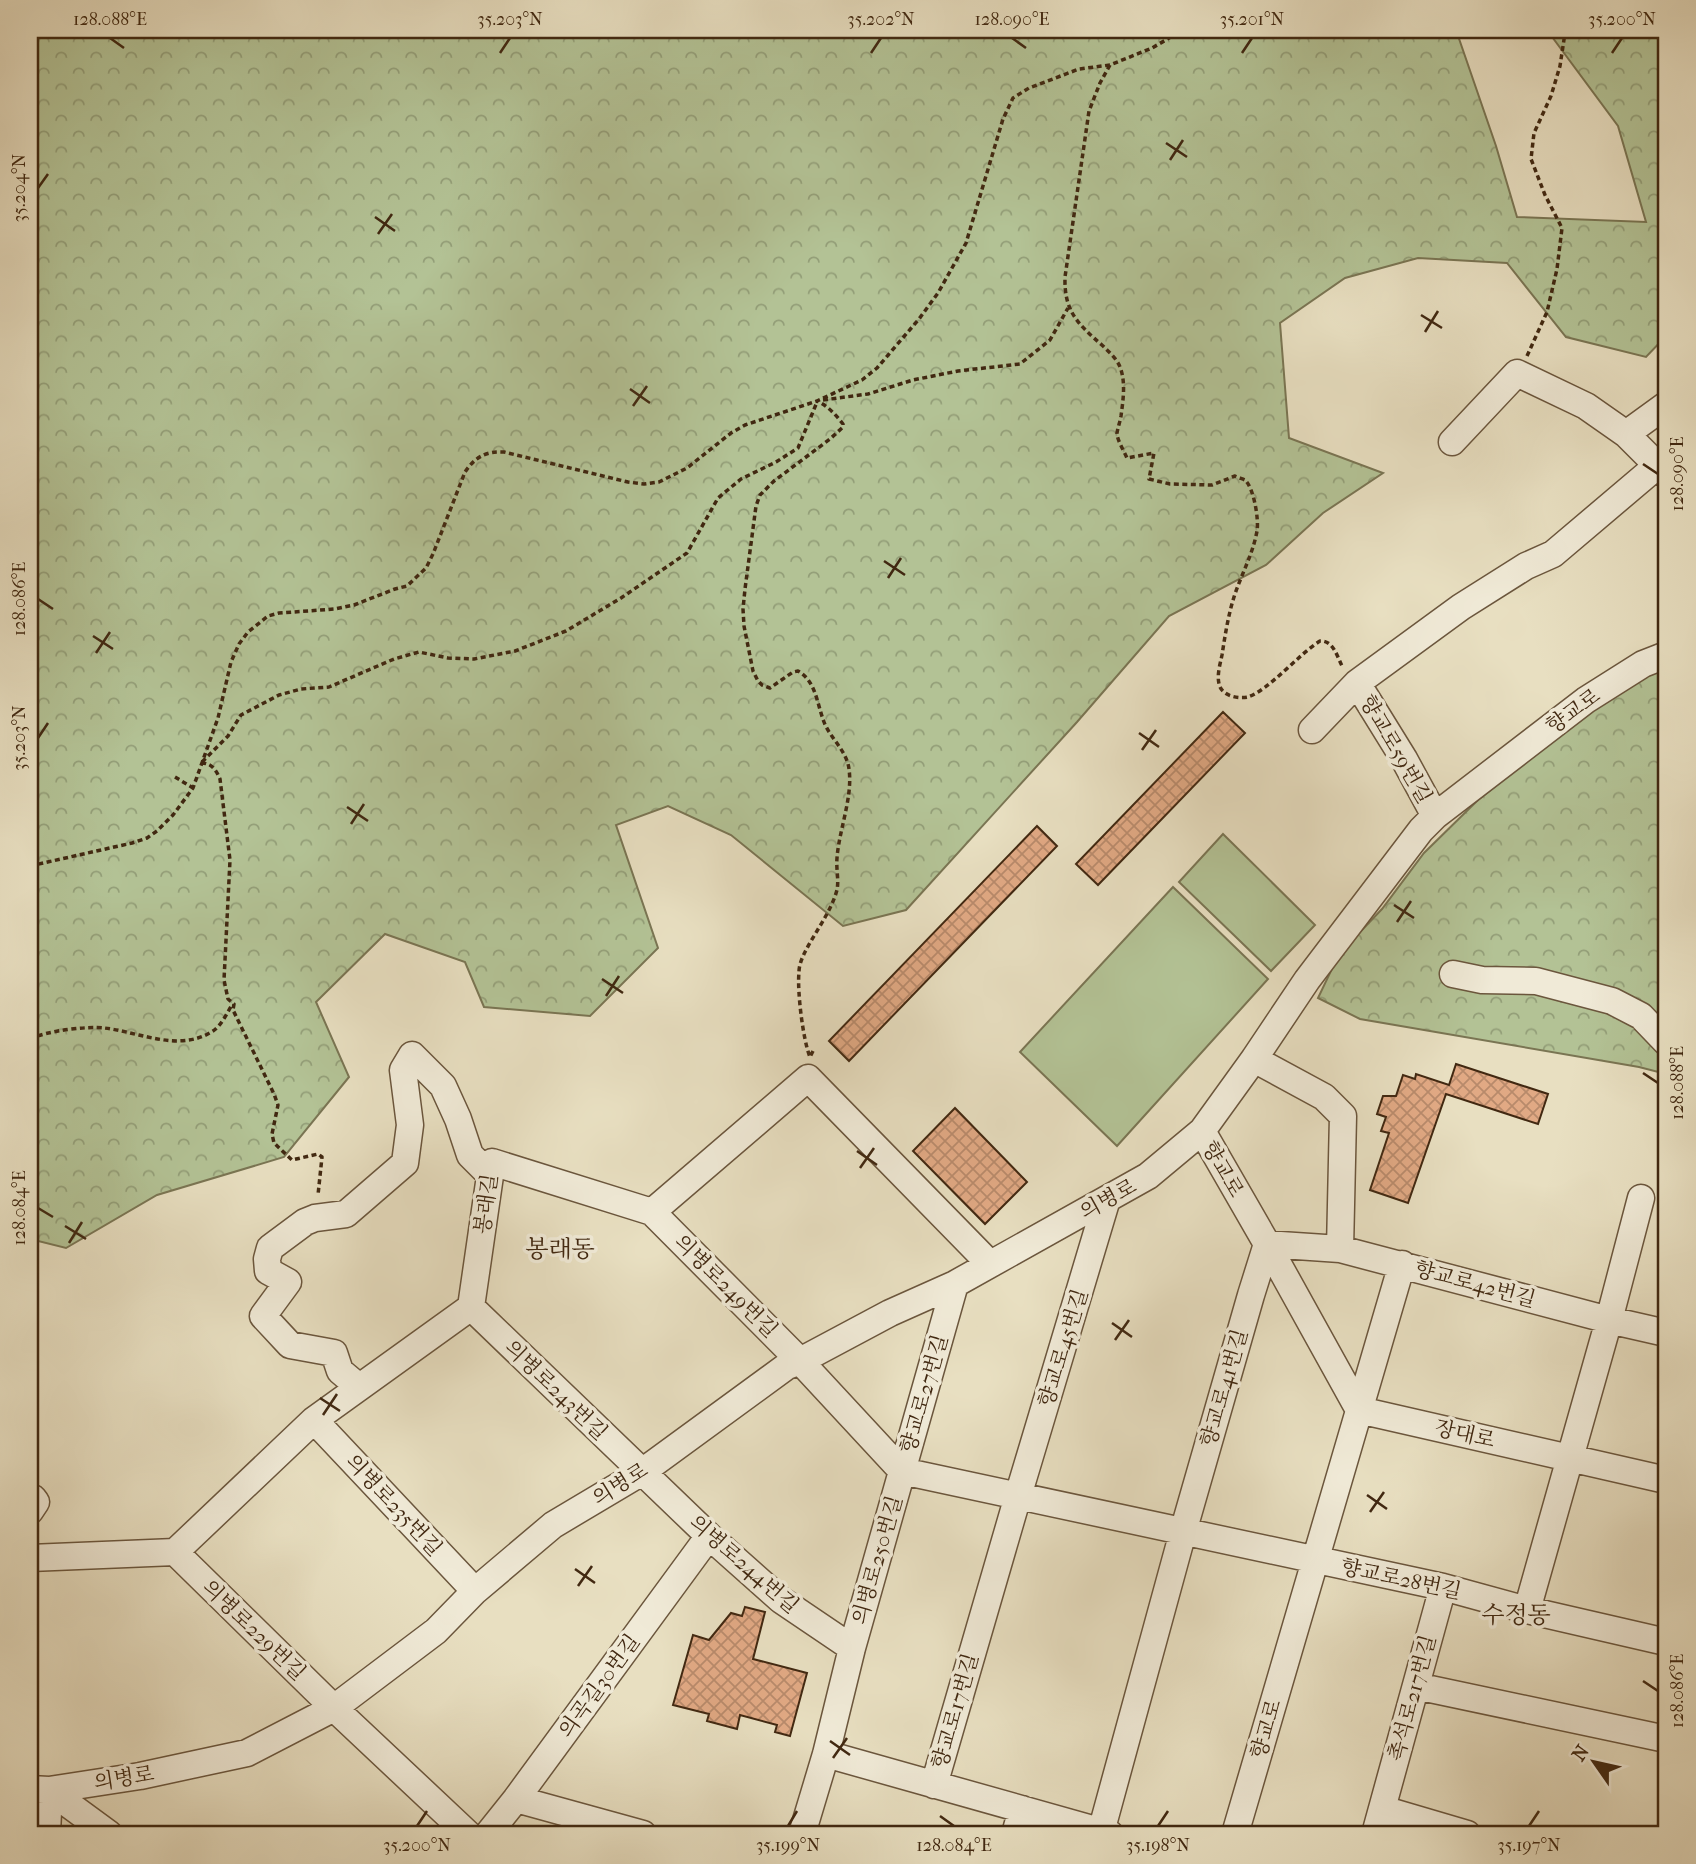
<svg xmlns="http://www.w3.org/2000/svg" width="1696" height="1864" viewBox="0 0 1696 1864" font-family="'IM FELL French Canon','Noto Serif KR',serif">
<style>
.green{fill:#b3c295;stroke:#7a7553;stroke-width:2}
.forest{fill:url(#forest-crowns);stroke:#7a7553;stroke-width:2}
.building{fill:url(#building-cross-hatch);stroke:#412811;stroke-width:2}
.lines{fill:none;stroke-linecap:round;stroke-linejoin:round}
.minor-casing{stroke:#6b563d;stroke-width:29}
.path{stroke:#412811;stroke-width:3.5;stroke-dasharray:5 3.5;stroke-linecap:butt}
.minor{stroke:#f0ead7;stroke-width:26}
.ticks{fill:none;stroke:#412811;stroke-width:2.5}
.labels{text-anchor:middle;stroke-width:7;stroke-linejoin:round;paint-order:stroke}
.street-label{font-size:21px;fill:#412811;stroke:#f0ead7}
.quarter-label{font-size:24px;fill:#412811;stroke:#f0ead7}
.neatline{fill:none;stroke:#412811;stroke-width:2.5}
.ticks-label{font-size:18px;text-anchor:middle;fill:#412811}
</style>
<defs>
<pattern id="forest-crowns" width="20" height="18" patternUnits="userSpaceOnUse" patternTransform="scale(1.75)"><rect width="20" height="18" fill="#b3c295"/><path d="M2 6a3 3 0 1 1 6 0M12 15a3 3 0 1 1 6 0" fill="none" stroke="#939e78"/></pattern>
<pattern id="building-cross-hatch" width="8" height="8" patternUnits="userSpaceOnUse" patternTransform="scale(1.75)"><rect width="8" height="8" fill="#e1a984"/><path d="M0 0l8 8M0 8l8-8" fill="none" stroke="#b88a6b"/></pattern>
</defs>
<rect width="100%" height="100%" fill="#e8dfc1"/>
<filter id="stains"><feTurbulence type="fractalNoise" baseFrequency=".00286" numOctaves="4"/><feColorMatrix values="0 0 0 0 .2 0 0 0 0 .09 0 0 0 0 .02 0 0 0 .5 -.17"/></filter>
<radialGradient id="worn" r=".72"><stop offset=".6" stop-color="#630" stop-opacity="0"/><stop offset="1" stop-color="#630" stop-opacity=".3"/></radialGradient>
<path class="green" d="M1223,834L1315,925L1271,971L1179,882Z
M1173,887L1268,979L1117,1146L1020,1052Z"/>
<path class="forest" d="M30,30H1456L1496,146L1517,217L1646,222L1618,126L1547,30H1666V336L1646,357L1566,337L1507,263L1418,258L1345,278L1280,323L1289,438L1383,473L1323,513L1266,565L1169,616L1077,722L906,910L843,926L731,835L668,806L616,825L658,948L590,1016L484,1007L465,962L385,934L316,1002L349,1077L284,1157L157,1195L66,1248L30,1239Z
M1666,663V1074L1639,1067L1360,1019L1318,998L1339,954L1382,909L1424,853L1478,800L1581,718Z"/>
<path class="building" d="M1223,712L1245,733L1098,885L1076,864Z
M1037,826L1057,846L849,1061L829,1041Z
M1456,1064L1548,1094L1538,1124L1446,1094L1408,1203L1370,1190L1389,1133L1381,1131L1386,1117L1377,1114L1383,1096H1396L1403,1075L1415,1079L1416,1074L1449,1085Z
M955,1108L1027,1182L985,1224L913,1151Z
M745,1607L765,1612L753,1659L807,1673L790,1736L775,1732L777,1725L740,1715L737,1729L707,1721L709,1714L673,1705L693,1635L709,1640L731,1613L742,1616Z"/>
<g class="lines">
<g class="minor-casing">
<path id="minor" d="M1626,434L1666,405
M1452,442L1517,373L1586,406L1626,434L1666,474
M1357,683L1404,759L1435,816
M1312,730L1357,683L1461,607L1526,566L1553,554L1658,465
M1453,974L1482,980L1536,981L1612,1001L1641,1016L1666,1042
M1254,1059L1324,1097L1343,1116L1340,1249
M652,1212L808,1078L990,1264
M471,1307L709,1536L781,1600L852,1648
M359,1387L340,1371L334,1353L290,1345L263,1316L288,1282L268,1271L267,1259L270,1248L305,1222L315,1218L346,1214L405,1163L410,1125L403,1070L412,1055L443,1086L458,1119L470,1155L490,1175
M1359,1410L1267,1244L1202,1131L1254,1059L1307,980L1421,830L1435,816L1586,700L1643,664L1666,655
M1359,1410L1666,1480
M314,1420L475,1591
M902,1471L1443,1587L1527,1610L1666,1642
M30,1497L33,1498L36,1502L30,1511
M175,1552L334,1708L468,1834
M30,1558L175,1552L314,1420L471,1307L492,1162L652,1212L800,1361L902,1471
M1527,1610L1609,1320L1641,1198
M1416,1686L1666,1739
M826,1754L1110,1834
M934,1785L1018,1496L1107,1199
M30,1789L49,1790L140,1776L247,1753L334,1708L436,1631L475,1591L553,1525L642,1472L787,1366L800,1361L890,1313L955,1284L1148,1176L1202,1131
M49,1790L109,1834
M516,1799L643,1834
M1382,1809L1467,1834
M1101,1832L1183,1532L1251,1295L1267,1244L1340,1249L1609,1320L1666,1333
M47,1834L49,1790
M488,1834L516,1799L709,1536
M802,1834L826,1754L852,1648L955,1284
M1015,1834L1022,1809
M1235,1834L1402,1264
M1375,1834L1443,1587"/>
</g>
<path class="path" d="M1110,65L1100,83L1089,111L1065,277C1064,312 1078,324 1103,346C1109,352 1117,359 1120,367C1126,382 1123,401 1121,416C1120,422 1118,427 1117,433C1117,440 1124,451 1127,458L1154,453L1149,479L1170,484L1212,485L1235,476C1236,477 1243,479 1245,480C1254,488 1259,520 1257,531C1253,554 1241,575 1234,597C1228,616 1225,636 1222,655C1220,665 1216,677 1220,687C1224,696 1238,699 1248,697C1269,690 1299,654 1320,641C1333,640 1337,656 1342,666
M1527,356L1547,312L1557,269L1562,228L1545,195L1531,159L1534,133L1551,96L1560,66L1565,33L1563,30
M823,400L868,394L913,380L958,371L1020,364L1050,340L1068,308
M202,762L228,736L241,715L279,695L301,689L329,687L394,659L419,652L448,658L474,659L515,651L566,631L621,598L687,553L718,498L741,479L776,462L798,448L817,402
M201,763C212,763 216,770 220,779L230,860L224,980L228,999L234,1004L233,1010L274,1094L278,1105L272,1134L274,1143L292,1160L318,1154L322,1157L318,1195
M175,777L193,788
M30,866L132,843L147,838L157,831L173,815L193,788L218,718L231,662L239,644L248,632L268,616L279,613L335,609L354,605L395,589L407,586L426,568L433,554L465,472C475,457 486,451 504,452L628,482L644,484L659,482L687,468L731,433L745,425L817,401L862,380L877,368L919,319L938,293L966,243L1003,119L1013,98L1029,88L1079,69L1110,65L1152,48L1183,30
M30,1039C46,1031 86,1026 104,1028C140,1032 179,1053 213,1031C221,1026 227,1013 232,1005
M813,1051L810,1057C803,1040 797,991 799,972C799,965 802,958 805,952C815,932 831,912 837,890C839,880 836,869 837,858C839,830 853,797 849,769C847,751 830,738 824,722C817,704 816,681 798,671L793,672L770,688L762,685L758,681L753,671L744,626L743,609L745,589L756,506L760,495L774,481L830,439L843,427V424C836,415 828,406 817,401"/>
<use href="#minor" class="minor"/>
</g>
<path class="ticks" d="M110,38L124,48M1012,38L1026,48M500,53L510,38M871,53L881,38M1242,53L1252,38M1612,53L1622,38M1166,143L1187,157M1170,160L1183,140M38,188L48,174M375,217L395,231M378,234L392,214M1421,315L1442,328M1425,332L1438,311M630,389L650,403M633,406L647,386M1643,464L1658,474M884,561L905,575M888,578L901,558M38,599L53,609M93,636L113,649M96,653L110,632M1139,733L1159,747M38,738L48,723M1142,750L1156,730M347,807L368,821M351,824L364,804M1394,905L1414,918M1397,922L1411,901M602,979L623,993M606,996L619,976M1643,1073L1658,1083M857,1151L877,1165M860,1168L874,1148M38,1208L53,1217M65,1226L86,1239M69,1243L82,1222M1112,1323L1132,1337M1115,1340L1129,1320M320,1398L340,1411M323,1415L337,1394M1367,1495L1387,1509M1370,1512L1384,1492M575,1569L595,1583M578,1586L592,1566M1643,1681L1658,1691M830,1741L850,1755M833,1758L847,1738M940,1816L954,1826M417,1826L427,1811M788,1826L797,1811M1158,1826L1168,1811M1529,1826L1539,1811"/>
<g class="labels">
<g class="street-label">
<text transform="translate(1573 711) rotate(-36)" y="7">향교로</text>
<text transform="translate(1396 749) rotate(60)" y="7">향교로59번길</text>
<text transform="translate(1223 1169) rotate(60)" y="7">향교로</text>
<text transform="translate(1108 1199) rotate(-29)" y="7">의병로</text>
<text transform="translate(486 1204) rotate(-82)" y="7">봉래길</text>
<text transform="translate(1475 1284) rotate(15)" y="7">향교로42번길</text>
<text transform="translate(726 1286) rotate(45)" y="7">의병로249번길</text>
<text transform="translate(1063 1348) rotate(-73)" y="7">향교로45번길</text>
<text transform="translate(1224 1388) rotate(-74)" y="7">향교로41번길</text>
<text transform="translate(556 1390) rotate(44)" y="7">의병로243번길</text>
<text transform="translate(924 1394) rotate(-74)" y="7">향교로27번길</text>
<text transform="translate(1465 1434) rotate(13)" y="7">장대로</text>
<text transform="translate(620 1484) rotate(-32)" y="7">의병로</text>
<text transform="translate(394 1505) rotate(47)" y="7">의병로235번길</text>
<text transform="translate(877 1560) rotate(-74)" y="7">의병로250번길</text>
<text transform="translate(744 1564) rotate(41)" y="7">의병로244번길</text>
<text transform="translate(1401 1579) rotate(12)" y="7">향교로28번길</text>
<text transform="translate(254 1630) rotate(44)" y="7">의병로229번길</text>
<text transform="translate(599 1686) rotate(-54)" y="7">의곡길30번길</text>
<text transform="translate(1412 1698) rotate(-75)" y="7">촉석로217번길</text>
<text transform="translate(955 1711) rotate(-74)" y="7">향교로17번길</text>
<text transform="translate(1266 1729) rotate(-74)" y="7">향교로</text>
<text transform="translate(124 1778) rotate(-9)" y="7">의병로</text>
</g>
<g class="quarter-label">
<text x="560" y="1257">봉래동</text>
<text x="1516" y="1623">수정동</text>
</g>
</g>
<rect width="1696" height="1864" fill="none" stroke="#e8dfc1" stroke-width="77"/>
<g transform="translate(1594 1762) rotate(304)" stroke="#f0ead7" stroke-width="5" paint-order="stroke">
<path d="M0-5L12 26L0 18L-12 26Z" fill="#412811"/>
<text y="-10" font-size="19" font-weight="bold" text-anchor="middle" fill="#412811">N</text>
</g>
<rect x="38" y="38" width="1620" height="1788" class="neatline"/>
<g class="ticks-label">
<text x="110" y="25">128.088°E</text>
<text x="510" y="25">35.203°N</text>
<text x="881" y="25">35.202°N</text>
<text x="1012" y="25">128.090°E</text>
<text x="1252" y="25">35.201°N</text>
<text x="1622" y="25">35.200°N</text>
<text transform="translate(19 188) rotate(-90)" y="6">35.204°N</text>
<text transform="translate(1677 474) rotate(-90)" y="6">128.090°E</text>
<text transform="translate(19 599) rotate(-90)" y="6">128.086°E</text>
<text transform="translate(19 738) rotate(-90)" y="6">35.203°N</text>
<text transform="translate(1677 1083) rotate(-90)" y="6">128.088°E</text>
<text transform="translate(19 1208) rotate(-90)" y="6">128.084°E</text>
<text transform="translate(1677 1691) rotate(-90)" y="6">128.086°E</text>
<text x="417" y="1851">35.200°N</text>
<text x="788" y="1851">35.199°N</text>
<text x="954" y="1851">128.084°E</text>
<text x="1158" y="1851">35.198°N</text>
<text x="1529" y="1851">35.197°N</text>
</g>
<rect width="100%" height="100%" filter="url(#stains)"/>
<rect width="100%" height="100%" fill="url(#worn)"/>
</svg>
